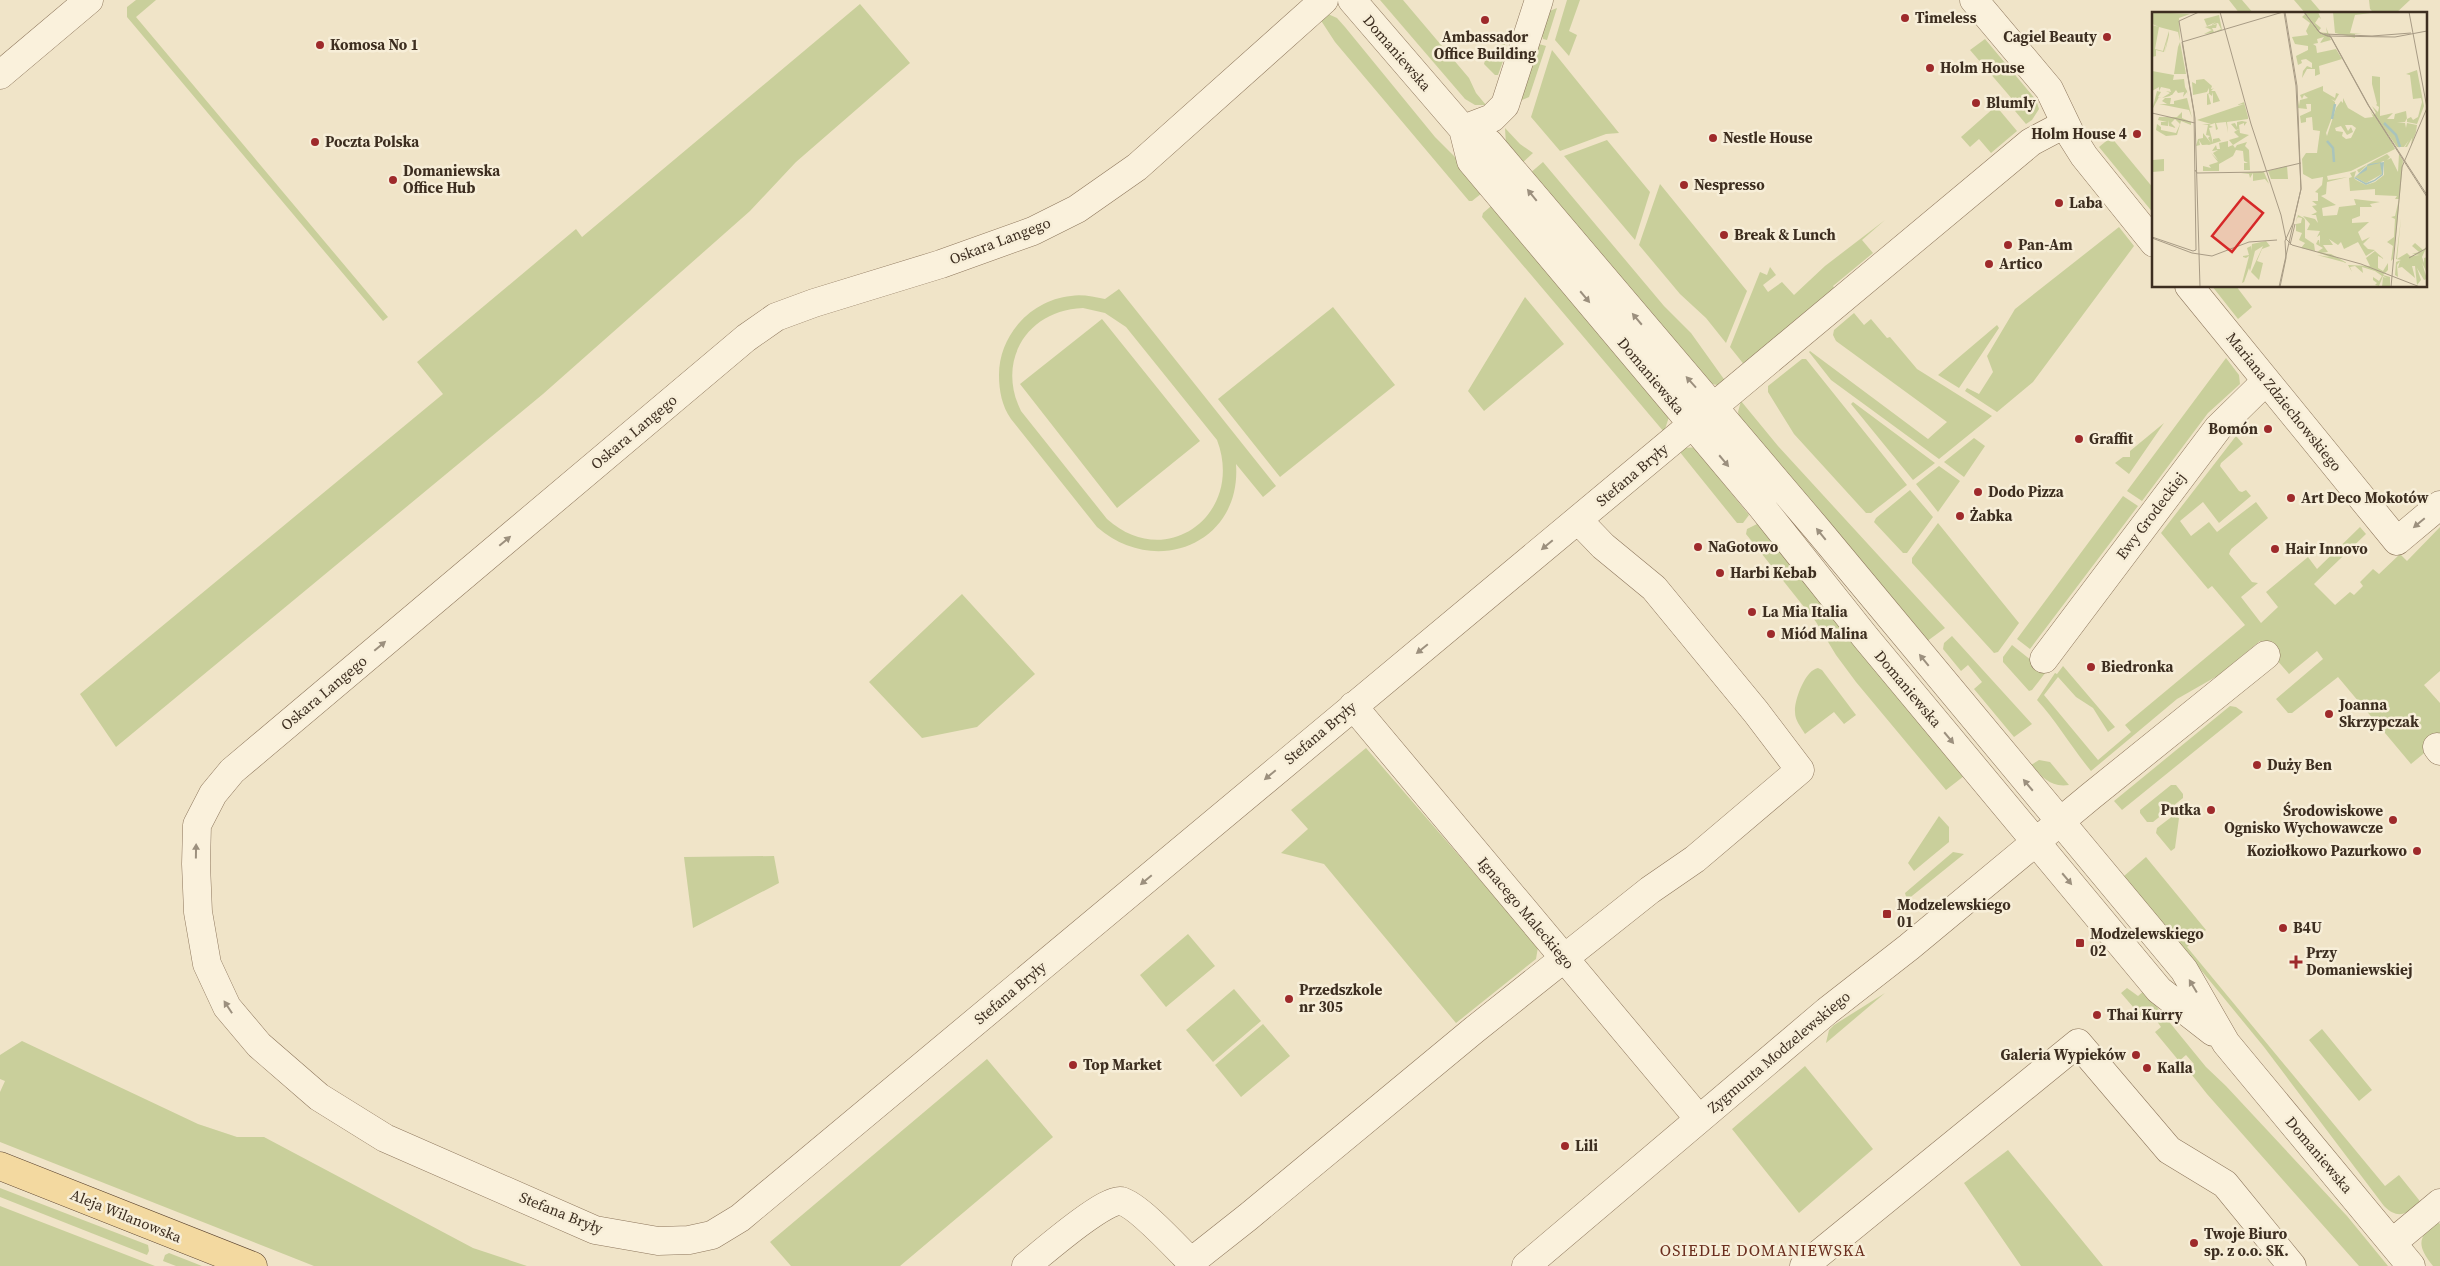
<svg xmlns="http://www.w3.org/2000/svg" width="2440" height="1266" viewBox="0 0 2440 1266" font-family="'Source Serif 4',serif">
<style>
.green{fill:#c9cf9b;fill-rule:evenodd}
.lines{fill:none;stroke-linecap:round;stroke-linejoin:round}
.minor-casing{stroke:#8d765c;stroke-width:29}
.major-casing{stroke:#5b4430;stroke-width:29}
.minor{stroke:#faf1dc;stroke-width:28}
.major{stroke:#f3d9a0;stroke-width:28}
.oneway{fill:#9c907e}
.poi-dot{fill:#9e2a2b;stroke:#f7eed8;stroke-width:2}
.labels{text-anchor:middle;stroke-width:5;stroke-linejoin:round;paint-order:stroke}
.poi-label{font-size:15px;font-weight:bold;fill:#3d2e20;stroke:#f7eed8;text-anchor:start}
.street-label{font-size:15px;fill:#3d2e20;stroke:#f7eed8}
.neighbourhood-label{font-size:16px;letter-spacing:1px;fill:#6b2e1e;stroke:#f7eed8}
.inset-river{fill:none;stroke:#a9c4bc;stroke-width:2.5}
.inset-road{fill:none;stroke:#a89b85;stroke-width:1}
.view{fill:#d62828;fill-opacity:0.15;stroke:#d62828;stroke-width:2.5}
.inset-edge{fill:none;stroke:#3d2e20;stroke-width:2.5}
</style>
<rect width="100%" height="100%" fill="#f0e4c8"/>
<path class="green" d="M136,0H156L136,17L388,317L383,321L127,17V7Z
M1380,0H1403L1469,78L1476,93L1486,105H1475L1465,99Z
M1567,0H1580L1569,31L1577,35L1569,56L1555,40Z
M2229,0H2242L2254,14H2240Z
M2294,0H2311L2323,14H2306Z
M2369,0H2410L2395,14H2375L2370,9Z
M860,4L910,63L796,162L750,211L543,394L116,747L80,694L443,394L417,362L576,229L582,237Z
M1557,8L1547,40L1543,39L1541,33L1547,12Z
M1328,14L1337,18L1345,27L1435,137L1487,189L1472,201H1469L1335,42L1318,16Z
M1985,39L2036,100L2039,109L2032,120L2026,124L2015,111L2019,107L1970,50Z
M1504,43L1507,50L1498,75H1495L1484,64L1485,60Z
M1539,44L1546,46L1529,97L1520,101Z
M1552,50L1619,133L1606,134L1560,151L1531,117Z
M1996,106L2017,131L1991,153L1979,139L1970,147L1961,137Z
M1505,128L1520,144L1533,153L1521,164L1506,145Z
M2111,137L2154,189V214L2099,147Z
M1607,140L1650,192L1635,240L1564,156Z
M1543,162L1664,306L1691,333L1726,382L1717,385L1708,383L1529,174Z
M1660,184L1747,291L1726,343L1706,318L1680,294L1639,245Z
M1497,201L1669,417L1664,432L1482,217L1483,213Z
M1885,220L1862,240L1873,253L1833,286L1837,292L1746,367L1730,347L1760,272L1767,275L1770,267L1776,275L1763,285L1768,292L1782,282L1794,295L1825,266Z
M2119,227L2134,246L2033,382L1997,412L1965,391L1967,388L1979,394L1993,372L1987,356L2015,309Z
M2212,286H2236L2252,307L2238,319Z
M1119,289L1276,486L1263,497L1236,464C1242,544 1155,578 1097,527L1011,419C1002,406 999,391 999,375C999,335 1031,300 1071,296C1082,294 1094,297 1105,299ZM1083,308L1105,313L1126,327L1217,440C1245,513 1167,573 1107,519L1021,411C996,361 1027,310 1083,308Z
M1525,297L1564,344L1484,411L1468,391Z
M1333,307L1395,385L1280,477L1218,399Z
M1854,313L1864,325L1871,319L1887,338L1890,337L1917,369L1992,416L1939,459L1831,380L1809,352L1810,351L1928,439L1947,422L1836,341L1833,335L1834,330Z
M1102,319L1200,441L1117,508L1020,384Z
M1997,325L1999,328L1959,388L1938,375Z
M2226,358L2239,375L2240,384L2208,413L2142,501L2127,491Z
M1802,359H1806L1907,485L1871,513H1866L1794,434L1768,392V386Z
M1741,401L1778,446L1945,628L1926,642L1739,417L1738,412Z
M1853,402L1935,463L1913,480L1851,404Z
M2164,423L2129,474L2115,463L2123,457H2130V451Z
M2236,436L2243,444L2221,463L2220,466L2239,491L2242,492L2246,490L2251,496L2219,523L2203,502L2180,521L2191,536L2209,522L2217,532L2256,502L2268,518L2231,549L2229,554L2252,582L2258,583L2241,597L2261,623L2278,607L2266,592L2308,557L2317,569L2360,527L2366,534L2314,584L2335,605L2350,592L2354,595L2363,586L2360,582L2373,569L2379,574L2400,554L2407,561L2440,527V671L2424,685L2440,703V740L2411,764L2338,677L2292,713H2288L2276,699L2323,659L2317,651L2289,674L2260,641L2219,675L2177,699L2091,771C2072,748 2057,722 2037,700L2055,673L2057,674L2063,666L2115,727L2108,732L2093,708L2076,697L2058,677L2044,695L2098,760L2131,732L2125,725L2245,625L2212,586L2208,589L2161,533Z
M1974,438L1985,446L1964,477L1944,462Z
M1698,447L1724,474L1719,478L1749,515L1743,523H1737L1679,451L1685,448Z
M1939,466L1960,481L1938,512L1916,484Z
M1910,490L1933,517L1907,553H1903L1874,522L1876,518Z
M2123,496L2138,506L2030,649L2017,639Z
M1938,523L2019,623L1998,652L1994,653L1912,563V558Z
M1757,524L1761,528L1766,524L1964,776L1946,790L1856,682L1836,655L1816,622L1746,534L1747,529Z
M962,594L1035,674L977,727L922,738L869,682Z
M1952,636L2032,724L2014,737L1974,689L1982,682L1968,665L1961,671L1943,649L1944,643Z
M2012,645L2046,672L2032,690L2029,691L2003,662V657Z
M1818,668L1822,670L1856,715L1844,724L1834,712L1805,734C1801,727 1795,721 1795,712C1794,701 1805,670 1818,668Z
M2230,706L2236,707L2243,712L2122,810L2114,801Z
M1366,748L1538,947L1536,959L1456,1023L1324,864L1281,853L1308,829L1291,810Z
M2039,760L2050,762L2069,785C2051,788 2042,777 2031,765Z
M2171,785H2176L2183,794V798L2153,822H2147L2140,813V810Z
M2174,815L2179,818L2175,848L2171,851L2156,833L2157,828Z
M1939,816L1949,827V842L1914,871L1908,863Z
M1953,852L1964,854L1907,900L1905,893Z
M774,856L779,883L693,928L684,857Z
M2146,857L2206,930L2187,947L2385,1186L2399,1175L2419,1200L2420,1203C2407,1214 2398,1220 2384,1206L2264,1047L2124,876Z
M1188,934L1215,966L1166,1007L1140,975Z
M2127,988L2138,996L2144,991L2206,1067L2226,1086L2347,1216L2388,1266H2359L2207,1094L2188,1070L2194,1064L2186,1055L2179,1061L2155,1032L2161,1027L2154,1017L2147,1023L2121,993Z
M1234,989L1261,1021L1213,1062L1186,1030Z
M1885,993L1826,1043L1829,1030L1834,1025Z
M1263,1024L1290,1056L1241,1097L1215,1065Z
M2322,1029L2372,1090L2359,1101L2309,1040Z
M22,1041L198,1124L237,1137H264L473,1248L527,1266H314L0,1142V1092L5,1081L0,1079V1055Z
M987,1059L1053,1137L900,1266H791L770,1242Z
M1805,1066L1873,1149L1799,1213L1732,1129Z
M2008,1150L2103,1266H2021L1964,1183Z
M0,1188L148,1245L149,1251L147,1255L0,1197Z
M0,1206L155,1266H0Z
M2437,1221L2440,1224V1266H2433C2416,1245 2418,1237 2437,1221Z
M169,1253L202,1266H176L163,1261L165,1255Z"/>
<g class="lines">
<g class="minor-casing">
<path id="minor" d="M1324,0L1137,167L1077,209L1033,231L941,264L814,303L776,317L746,338L232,771L213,794L197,825L196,864L198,912L207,964L227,1007L259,1045L319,1097L385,1138L595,1230L658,1241L689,1240L712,1235L740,1218L2031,142L2065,124
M1352,0L1463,129L1489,143L1817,529L2184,970L2226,1043L2411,1266
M1974,0L2049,89L2072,137L2084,156L2154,243
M0,75L89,0
M1463,129L1471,161L1761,506L1866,638L2159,990L2213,1032
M1463,129L1492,118L1505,105L1539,0
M2189,286L2397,541L2440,505
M2044,659L2218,428L2266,381
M1353,706L1699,1119
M2437,747L2440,751
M2392,1243L2440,1203
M1026,1266C1041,1254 1105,1198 1121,1201C1138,1205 1177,1248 1191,1262L1248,1217L1474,1030L1650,890L1695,859L1800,770L1756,712L1654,588L1603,546L1578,520
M1526,1266L1827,1011L1909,947L2091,796L2266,655
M1804,1266L2078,1043L2169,1150L2225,1184L2292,1266"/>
</g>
<g class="major-casing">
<path id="major" d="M0,1166L253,1266"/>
</g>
<use href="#minor" class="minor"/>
<use href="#major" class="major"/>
</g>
<defs><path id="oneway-solid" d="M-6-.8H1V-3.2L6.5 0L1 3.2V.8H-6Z" transform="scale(1.25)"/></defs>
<g class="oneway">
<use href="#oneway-solid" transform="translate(1532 195) rotate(-129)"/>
<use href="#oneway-solid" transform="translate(1585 297) rotate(50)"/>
<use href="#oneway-solid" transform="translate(1637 319) rotate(-130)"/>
<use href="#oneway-solid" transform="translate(1691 382) rotate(-132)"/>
<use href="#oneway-solid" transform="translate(1724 461) rotate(50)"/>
<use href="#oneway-solid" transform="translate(2419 523) rotate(140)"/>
<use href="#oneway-solid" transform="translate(1821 534) rotate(-129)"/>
<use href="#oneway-solid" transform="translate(505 541) rotate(-40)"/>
<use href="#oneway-solid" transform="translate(1547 545) rotate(140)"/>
<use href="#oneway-solid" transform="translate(380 646) rotate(-40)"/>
<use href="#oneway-solid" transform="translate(1422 649) rotate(141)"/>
<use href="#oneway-solid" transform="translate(1924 660) rotate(-129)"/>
<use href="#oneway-solid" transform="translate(1949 738) rotate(50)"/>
<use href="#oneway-solid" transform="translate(1270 775) rotate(140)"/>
<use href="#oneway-solid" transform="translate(2028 785) rotate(-130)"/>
<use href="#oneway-solid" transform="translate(196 851) rotate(-89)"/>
<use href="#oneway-solid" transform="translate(2067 879) rotate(50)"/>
<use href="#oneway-solid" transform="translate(1146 880) rotate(140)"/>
<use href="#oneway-solid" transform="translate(2193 986) rotate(-121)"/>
<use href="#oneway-solid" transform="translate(228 1007) rotate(-123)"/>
</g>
<g class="poi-dot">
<circle cx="1905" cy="18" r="5"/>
<circle cx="1485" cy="20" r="5"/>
<circle cx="2107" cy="37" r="5"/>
<circle cx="320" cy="45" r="5"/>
<circle cx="1930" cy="68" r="5"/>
<circle cx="1976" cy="103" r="5"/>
<circle cx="2137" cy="134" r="5"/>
<circle cx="1713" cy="138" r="5"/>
<circle cx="315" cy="142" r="5"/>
<circle cx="393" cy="180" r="5"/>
<circle cx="1684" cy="185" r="5"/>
<circle cx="2059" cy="203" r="5"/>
<circle cx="1724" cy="235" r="5"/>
<circle cx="2008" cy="245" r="5"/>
<circle cx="1989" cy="264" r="5"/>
<circle cx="2268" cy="429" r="5"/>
<circle cx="2079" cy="439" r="5"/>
<circle cx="1978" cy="492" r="5"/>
<circle cx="2291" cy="498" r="5"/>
<circle cx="1960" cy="516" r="5"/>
<circle cx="1698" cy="547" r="5"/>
<circle cx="2275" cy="549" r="5"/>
<circle cx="1720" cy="573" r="5"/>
<circle cx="1752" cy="612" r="5"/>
<circle cx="1771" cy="634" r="5"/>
<circle cx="2091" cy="667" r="5"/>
<circle cx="2329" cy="714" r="5"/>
<circle cx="2257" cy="765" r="5"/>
<circle cx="2211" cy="810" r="5"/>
<circle cx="2393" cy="820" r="5"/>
<circle cx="2417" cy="851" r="5"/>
<rect x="1882" y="909" width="10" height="10" rx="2.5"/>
<circle cx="2283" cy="928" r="5"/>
<rect x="2075" y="938" width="10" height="10" rx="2.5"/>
<path d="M2293.5 954.5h5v5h5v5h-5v5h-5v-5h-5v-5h5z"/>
<circle cx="1289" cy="999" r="5"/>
<circle cx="2097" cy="1015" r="5"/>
<circle cx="2136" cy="1055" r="5"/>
<circle cx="1073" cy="1065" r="5"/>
<circle cx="2147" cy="1068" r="5"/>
<circle cx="1565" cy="1146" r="5"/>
<circle cx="2194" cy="1243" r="5"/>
</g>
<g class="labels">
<g class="poi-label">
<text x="1915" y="23">Timeless</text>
<text x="1485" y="42" text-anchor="middle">Ambassador<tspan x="1485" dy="17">Office Building</tspan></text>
<text x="2097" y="42" text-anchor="end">Cagiel Beauty</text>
<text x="330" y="50">Komosa No 1</text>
<text x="1940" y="73">Holm House</text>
<text x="1986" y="108">Blumly</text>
<text x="2127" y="139" text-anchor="end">Holm House 4</text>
<text x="1723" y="143">Nestle House</text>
<text x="325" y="147">Poczta Polska</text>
<text x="403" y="176">Domaniewska<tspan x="403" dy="17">Office Hub</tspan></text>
<text x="1694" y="190">Nespresso</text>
<text x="2069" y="208">Laba</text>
<text x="1734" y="240">Break &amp; Lunch</text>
<text x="2018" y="250">Pan-Am</text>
<text x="1999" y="269">Artico</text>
<text x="2258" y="434" text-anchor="end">Bomón</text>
<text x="2089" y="444">Graffit</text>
<text x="1988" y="497">Dodo Pizza</text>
<text x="2301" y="503">Art Deco Mokotów</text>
<text x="1970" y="521">Żabka</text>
<text x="1708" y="552">NaGotowo</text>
<text x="2285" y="554">Hair Innovo</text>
<text x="1730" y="578">Harbi Kebab</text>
<text x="1762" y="617">La Mia Italia</text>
<text x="1781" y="639">Miód Malina</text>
<text x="2101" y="672">Biedronka</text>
<text x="2339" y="710">Joanna<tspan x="2339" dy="17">Skrzypczak</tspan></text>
<text x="2267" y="770">Duży Ben</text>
<text x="2201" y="815" text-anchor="end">Putka</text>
<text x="2383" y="816" text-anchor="end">Środowiskowe<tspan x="2383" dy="17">Ognisko Wychowawcze</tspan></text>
<text x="2407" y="856" text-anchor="end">Koziołkowo Pazurkowo</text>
<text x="1897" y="910">Modzelewskiego<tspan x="1897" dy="17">01</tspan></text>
<text x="2293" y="933">B4U</text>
<text x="2090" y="939">Modzelewskiego<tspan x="2090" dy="17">02</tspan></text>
<text x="2306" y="958">Przy<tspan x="2306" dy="17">Domaniewskiej</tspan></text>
<text x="1299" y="995">Przedszkole<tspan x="1299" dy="17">nr 305</tspan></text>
<text x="2107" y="1020">Thai Kurry</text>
<text x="2126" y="1060" text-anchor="end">Galeria Wypieków</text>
<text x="1083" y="1070">Top Market</text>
<text x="2157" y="1073">Kalla</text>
<text x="1575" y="1151">Lili</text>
<text x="2204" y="1239">Twoje Biuro<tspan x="2204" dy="17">sp. z o.o. SK.</tspan></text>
</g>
<g class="street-label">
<text transform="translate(1397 53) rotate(49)" y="5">Domaniewska</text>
<text transform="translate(1000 241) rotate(-21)" y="5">Oskara Langego</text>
<text transform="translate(1651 376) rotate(50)" y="5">Domaniewska</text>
<text transform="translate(2284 402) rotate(51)" y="5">Mariana Zdziechowskiego</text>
<text transform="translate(634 432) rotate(-40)" y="5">Oskara Langego</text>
<text transform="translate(1632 475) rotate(-40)" y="5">Stefana Bryły</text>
<text transform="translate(2151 516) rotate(-53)" y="5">Ewy Grodeckiej</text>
<text transform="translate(1908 689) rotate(50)" y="5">Domaniewska</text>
<text transform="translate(324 693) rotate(-40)" y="5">Oskara Langego</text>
<text transform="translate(1320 733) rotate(-40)" y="5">Stefana Bryły</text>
<text transform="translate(1526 913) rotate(50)" y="5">Ignacego Maleckiego</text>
<text transform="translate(1010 993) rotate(-40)" y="5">Stefana Bryły</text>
<text transform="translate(1779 1052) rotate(-40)" y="5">Zygmunta Modzelewskiego</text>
<text transform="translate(2319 1155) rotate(50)" y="5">Domaniewska</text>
<text transform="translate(561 1213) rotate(22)" y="5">Stefana Bryły</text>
<text transform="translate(126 1216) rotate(22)" y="5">Aleja Wilanowska</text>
</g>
<g class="neighbourhood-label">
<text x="1763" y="1256">OSIEDLE DOMANIEWSKA</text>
</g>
</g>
<g transform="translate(2152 12)">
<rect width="275" height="275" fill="#f0e4c8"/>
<path d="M0,0L38,2L27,6L28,29L26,20L7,15L3,37L11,39L17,19V23L13,40L15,28L12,40L4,38V44L0,45V13L7,15L0,12ZM155,0H166L169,7L167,5L163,11L169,16L166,20L175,21L174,15L179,28L168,31L172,25L165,27L166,31L161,32L164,34L165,41L184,37L190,47L167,54L168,62L163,64V57H155L150,66L151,59L155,54L160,56V51L154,47L149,48L150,51L146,53L144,44L156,38V34L143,32L140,25L156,23L154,19L158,11L150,5ZM181,0H219V1L203,3L198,21L210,22H203V26L183,21ZM67,3L70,18L62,21L52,22L60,18L53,15L65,12L64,16H67H60L62,20L69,17L66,11L59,13L64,10L55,14L52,7ZM28,30L34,62H22L26,35ZM265,58L272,94L265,112L255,110V106L253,110H245L253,111L254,116L255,111L265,113L264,120L259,134L260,126L255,135H253L257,128L252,135H245L233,118L243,137L199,159L175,164L176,168L196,165L175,170L174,182L169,184L184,193L170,196L171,204L185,203L187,195L204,193L202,187L228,190L218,192L220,195H208V204L200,207V211L217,210L206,220L210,229L218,225L211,232L216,237L223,238L214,244L206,230L192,237L189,230L186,233L177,227L181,233H171L176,240L169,241L179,242L195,251L165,243L178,245L165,240L171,236L164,232L166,228H167L168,233V223L165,225L168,219L155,218L158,212L151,204L163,207L166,211L164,203H159L165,200L160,194L165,193L160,189H166V181L163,180L170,173L171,165L160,167L151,162L150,147L154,141H165L168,119L161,118L160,105L154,106V110L149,111L148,104L159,99V92H154L155,97L146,96L145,82L147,94L148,88L156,86L152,83L150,87L148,83L171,74V79L183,86L184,81L187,82L183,89L179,87L183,90V97L174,121L175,124L184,96L189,89L191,91V86L196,96L213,106L221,105L218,98L221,103L224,101L220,94L226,100L227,95L224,93L225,92L220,72V60V64L228,65V104L241,101L235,107H242L243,102L254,99L255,107L259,105L261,108L266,105L270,90L269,86L261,87L258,63L254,62ZM193,113H200L204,116L199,126L194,127L190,124L191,120L184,119L183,116L189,114L195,123L201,120L199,115L196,119ZM0,59L22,63L21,68L32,67L33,75L35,79L36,84L35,80L31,85L32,80L26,81L24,78L20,83H19L18,84L10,86L7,85L0,98L5,79L9,80L6,85L10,86L18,81L14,79L19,80L18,77L9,75L7,79V75L0,79ZM52,67L60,74L59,77H60L62,76L59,79H63L68,89L61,91V80L60,84L56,81L59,92L55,93V82L57,81V76L55,80L41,83L40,70L44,72V68ZM90,83L96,105V107L75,110L76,121L74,110L64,111L66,117L64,118L63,111L57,113L61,115L57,116L61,131V127L67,126L69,129L68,124L69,129L57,133L51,132L55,133H50L47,128L48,133L44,134L46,127L51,126V121L59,131L56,126L58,124L54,123L56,113L50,112H59L45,108L92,92L85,93L92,90ZM13,86H19L18,92H22V89L35,86L40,106L37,98L7,92H15L10,89ZM30,100V106L39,110V113L29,109L25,123L14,124L4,118L5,112L9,115V110H15L6,108L7,105H25ZM23,107L28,112L24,121L9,118V113L16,114L17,108V114L24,116L19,111ZM90,109L95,110L92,114V111L87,113L88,121L97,123L81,133L83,136L85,133L95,130L93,134L97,138L98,158H92V151H96L92,149L91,139L84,138L81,144L67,152V159H51V154L59,156L57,153L66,150L59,141L66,148L61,141L66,138L60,139L57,134L60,139L64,133L65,137H68L67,131L76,129V135L81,133L77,128L87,125L82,120L87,117L84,118L79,112L83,111L85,115V110ZM235,142L238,145L235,148L239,146L246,160L247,142L251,149L245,214L241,247L239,249L241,234L235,230L242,225L243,207L239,205L243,204L247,187H243L245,184L223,183V177L198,179L197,166L200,165L198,161L204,159L202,166L204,168L214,173L223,170L232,163V149L229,150L230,162L214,171L203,165L215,157V153L207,161L205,158ZM12,147V159L0,160L1,148ZM135,154L136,167H119L116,159ZM113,159L109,160H112L117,172L113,167L101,169V161L98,166L97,162L89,161ZM146,203L152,206L153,208V226L162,232L163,239L149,236L153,231L147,228L150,221L144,219V212L149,211L150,206L145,205L144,211ZM249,206L245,247L255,241L258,244L268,243L260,242L267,240L260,234L263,231L271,238L275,234L270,245L272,251V246L275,245V261L270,251L275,267L272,268L265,256L269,268L265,273L263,254H260L263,266L250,255L246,256L248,249L245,253L246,265L243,263L244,250L249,248L244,247ZM114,229L118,234L110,237L105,249L111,251L107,268L99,260L111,234L103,239L98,259L97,256L92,270L90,271L97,244L94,246L91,245V244L97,243L95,236L99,234V239L100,232ZM223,239L232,247L226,244V256L231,259L236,251V258L231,263L238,265V275H230L231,265L235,266L231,264L227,274L223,273L225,271L221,268V265L227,269L230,264L223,259L210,255L211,261L203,254L198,255L200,260L196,253L218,254L214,246Z" fill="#c9cf9b" fill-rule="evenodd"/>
<path d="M232,150L231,163L223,169L214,173L202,166L217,152ZM228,151L230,162L222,168L214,171L203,165L215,158V154Z" fill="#a9c4bc" fill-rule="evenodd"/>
<path class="inset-river" d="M180,107L183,92M232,111L244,123L248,135M175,129L181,136L182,150"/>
<path class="inset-road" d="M47,0L27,9L43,106L48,275M68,0L99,112L129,203L134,227L140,233L209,252L268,275M152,0L167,20L175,24L243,25L275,19M152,0L168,21L179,25L217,94L275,183M172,22L220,24L259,21M177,22L216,93L275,185M0,101L43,111M43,158L45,161L110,160L149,151M0,225L41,239L44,238L42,101L30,30L131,0M0,226L40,241L60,244L97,230L125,228M138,233L143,212M257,246L275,236M127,275L149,177L145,74L133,0M128,275L134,246L133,229L141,211L149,177L144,74L132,0M239,275L250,155L275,96L257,0"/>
<path class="view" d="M91,185L111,201L80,240L60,224Z"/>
<rect width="275" height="275" class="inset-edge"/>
</g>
</svg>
